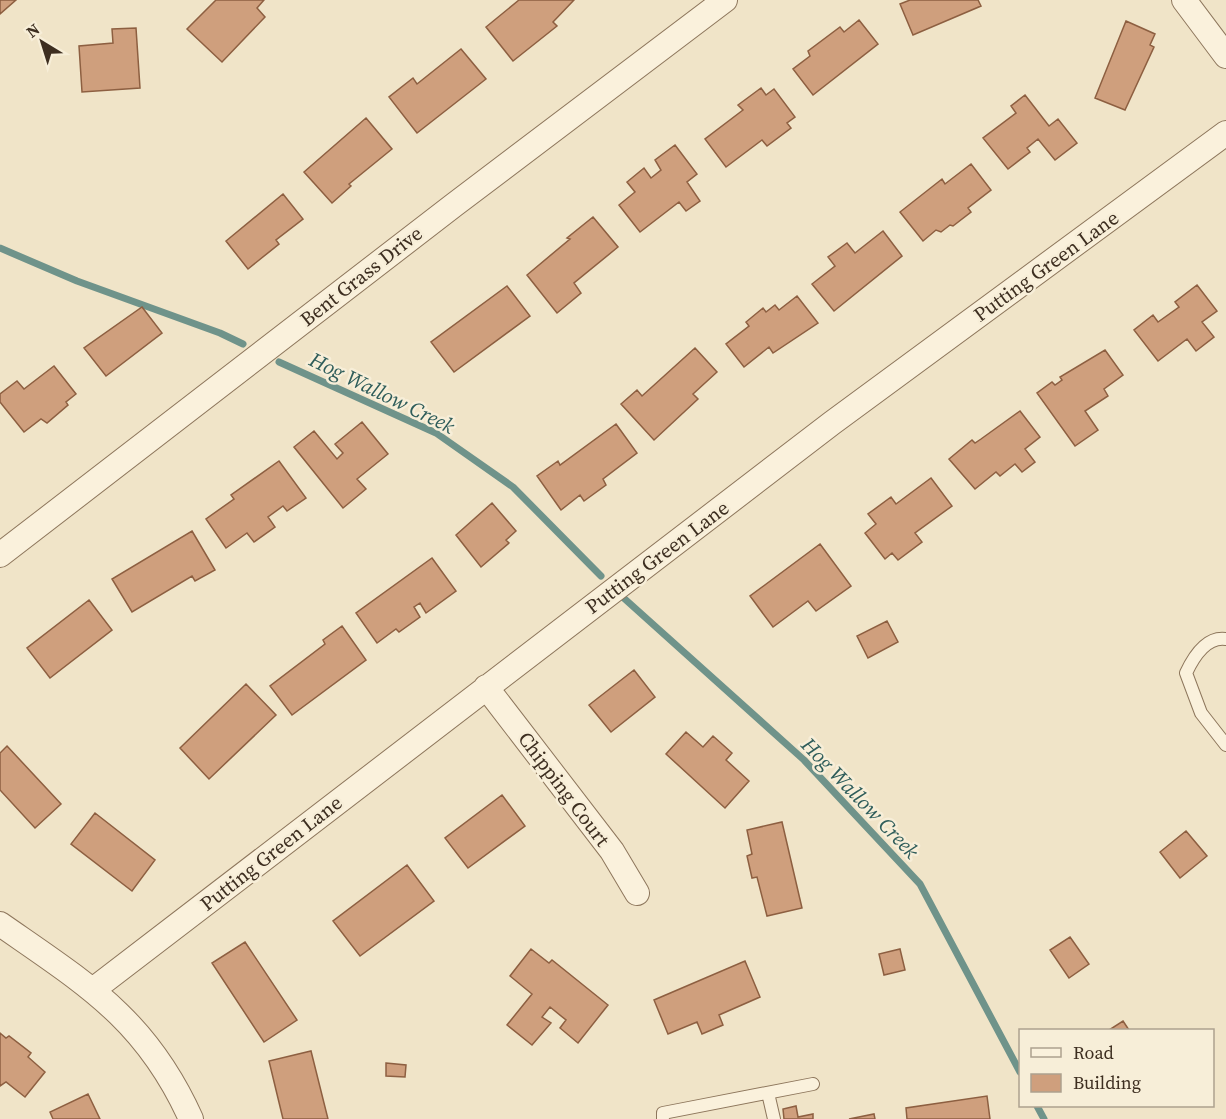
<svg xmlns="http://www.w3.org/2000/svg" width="1226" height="1119" viewBox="0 0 1226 1119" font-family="'Source Serif 4',serif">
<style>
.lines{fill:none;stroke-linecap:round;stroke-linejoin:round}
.stream{stroke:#6f938a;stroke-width:7}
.building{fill:#cf9f7d;stroke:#8d5f41;stroke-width:1.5}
.lane-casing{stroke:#8d765c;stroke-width:14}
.street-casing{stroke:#8d765c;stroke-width:26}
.lane{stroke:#faf1dc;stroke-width:12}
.street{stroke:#faf1dc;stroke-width:24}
.labels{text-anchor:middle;stroke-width:5;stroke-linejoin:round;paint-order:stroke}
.street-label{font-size:20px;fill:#3d2e20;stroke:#f7eed8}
.water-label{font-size:21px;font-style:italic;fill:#2f5d5a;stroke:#f7eed8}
</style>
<rect width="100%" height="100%" fill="#f0e4c8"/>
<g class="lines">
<path class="stream" d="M0,248L77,281L220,333L243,344
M279,362L436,433L513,487L601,576
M617,592L804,760L920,884L1020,1072
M1037,1106L1044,1119"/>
</g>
<path class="building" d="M0,0H16L0,14Z
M216,0H264L257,8L265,17L222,62L187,29Z
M519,0H574L553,22L557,26L513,61L486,27Z
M910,0H978L981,6L913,35L900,4Z
M859,20L878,44L813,95L793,69L810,56L808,51L840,27L844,32Z
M1126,21L1155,34L1150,45L1154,47L1125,110L1095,98Z
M136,28L140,88L82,92L79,46L113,43L112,29Z
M461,49L486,79L417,133L389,97L413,78L417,84Z
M761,88L766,95L774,89L795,117L787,123L791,128L767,146L762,140L726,167L705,139L743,110L738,105Z
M1025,95L1049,126L1058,119L1077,143L1055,160L1038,139L1027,148L1030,152L1008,169L983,138L1016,113L1011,106Z
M366,118L392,149L349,184L351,186L332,203L304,172Z
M675,145L697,174L687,182L700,201L686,211L679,202L640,232L619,205L635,192L627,182L644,168L651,178L661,170L655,160Z
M971,164L991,190L968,208L971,212L953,226L950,225L941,232L936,230L923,241L900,212L942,179L945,184Z
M283,194L303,219L276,240L279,244L248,269L226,241Z
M593,217L618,247L574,283L581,293L557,313L527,275L570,239L567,238Z
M883,231L902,256L834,311L812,284L835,266L828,257L847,243L855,253Z
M1197,285L1217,311L1202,322L1214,337L1196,351L1187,339L1158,361L1134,330L1153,315L1158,322L1179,307L1175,302Z
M507,286L530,316L454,372L431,342Z
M797,296L818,323L773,353L769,347L744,367L726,344L749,326L746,322L763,308L766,312L775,305L779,310Z
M142,307L162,333L106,376L84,348Z
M695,348L717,372L693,394L698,399L654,440L621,404L637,390L642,396Z
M1105,350L1123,375L1104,389L1108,396L1085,411L1098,430L1075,446L1037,393L1052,382L1055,385L1062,380L1060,377Z
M54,366L76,394L66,402L68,405L47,423L41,419L24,432L0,402V394L17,381L24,389Z
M1020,411L1040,437L1025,449L1035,462L1022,472L1015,464L1000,476L996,472L975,489L949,459L972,440L975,443L981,439Z
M362,422L388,454L357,479L366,489L343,508L294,447L314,431L337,459L343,453L335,444Z
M616,424L637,453L603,479L606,485L584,501L580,495L561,510L537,476L558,461L560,465Z
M279,461L306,498L287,511L283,506L268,517L275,527L254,542L247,533L226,548L206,519L234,499L231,495Z
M931,478L952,506L915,533L922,542L898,560L892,553L885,559L865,533L876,524L868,514L891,497L896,504Z
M492,503L516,531L506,540L509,543L481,567L456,535Z
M192,531L215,570L195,581L192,576L132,612L112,579Z
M820,544L851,586L816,611L808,601L773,627L750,596Z
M432,558L456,591L426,613L420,603L414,607L420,617L399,632L396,629L377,643L356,613Z
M89,600L112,630L50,678L27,648Z
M887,621L898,642L868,658L857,636Z
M342,626L366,660L292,715L270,686L325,644L323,640Z
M634,670L655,697L611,732L589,705Z
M246,684L276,715L209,779L180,748Z
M686,732L703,747L713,736L732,753L726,760L749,781L725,808L666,754Z
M7,746L61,804L35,828L0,790V753Z
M502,795L525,826L468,868L445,838Z
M95,813L155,860L132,891L71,844Z
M782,822L802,908L767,916L757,877L752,878L747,856L752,854L747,830Z
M1186,831L1207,856L1180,878L1160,852Z
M407,865L434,901L360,956L333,921Z
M1070,937L1089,964L1069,978L1050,950Z
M245,942L297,1020L264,1042L212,963Z
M531,949L549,963L552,960L608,1005L578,1043L560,1028L566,1020L550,1007L542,1017L551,1023L532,1045L507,1025L532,994L510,976Z
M900,949L905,970L884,975L879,954Z
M745,961L760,997L719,1015L723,1025L702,1034L697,1022L668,1034L654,1000Z
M1123,1021L1129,1030H1109Z
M0,1033L6,1038L9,1036L31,1053L28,1057L45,1072L25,1097L6,1082L0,1086Z
M311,1051L328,1119H283L269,1061Z
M386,1063L406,1065L405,1077L386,1076Z
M88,1094L100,1119H53L50,1112Z
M987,1096L990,1119H907L906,1108Z
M796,1106L798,1117L813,1114V1119H784L783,1109Z
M874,1114L875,1119H849Z"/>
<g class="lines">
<g class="lane-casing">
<path id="lane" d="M1226,639C1206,636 1193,658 1186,673L1201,713L1226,745
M768,1093L774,1119
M663,1119V1113L813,1084"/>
</g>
<g class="street-casing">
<path id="street" d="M1184,0L1226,56
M0,555L454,205L725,0
M486,687L612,851L637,893
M0,924C86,984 146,1019 191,1119
M94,989L832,423L1226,133"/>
</g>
<use href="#lane" class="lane"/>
<use href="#street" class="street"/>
</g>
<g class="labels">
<g class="street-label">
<text transform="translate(1046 266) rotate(-36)" y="7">Putting Green Lane</text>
<text transform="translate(361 276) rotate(-38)" y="7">Bent Grass Drive</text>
<text transform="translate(657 557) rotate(-37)" y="7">Putting Green Lane</text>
<text transform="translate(564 789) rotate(53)" y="7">Chipping Court</text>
<text transform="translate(271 853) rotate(-38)" y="7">Putting Green Lane</text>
</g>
<g class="water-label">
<text transform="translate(382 393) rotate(26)" y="7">Hog Wallow Creek</text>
<text transform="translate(860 798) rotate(46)" y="7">Hog Wallow Creek</text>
</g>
</g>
<rect x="1019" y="1029" width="195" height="78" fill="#f7eed8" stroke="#ada18e" stroke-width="1.5"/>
<rect x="1031" y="1048" width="30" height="9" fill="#faf1dc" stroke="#ada18e" stroke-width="1.5"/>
<text x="1073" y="1059" font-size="18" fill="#3d2e20">Road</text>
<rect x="1031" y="1074" width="30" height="18" fill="#cf9f7d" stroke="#ada18e" stroke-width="1.5"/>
<text x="1073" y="1089" font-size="18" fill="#3d2e20">Building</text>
<g transform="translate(42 42) rotate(322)" stroke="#f7eed8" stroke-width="4.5" paint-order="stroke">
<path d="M0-4.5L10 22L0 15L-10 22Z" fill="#3d2e20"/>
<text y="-9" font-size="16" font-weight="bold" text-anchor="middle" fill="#3d2e20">N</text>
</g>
</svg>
